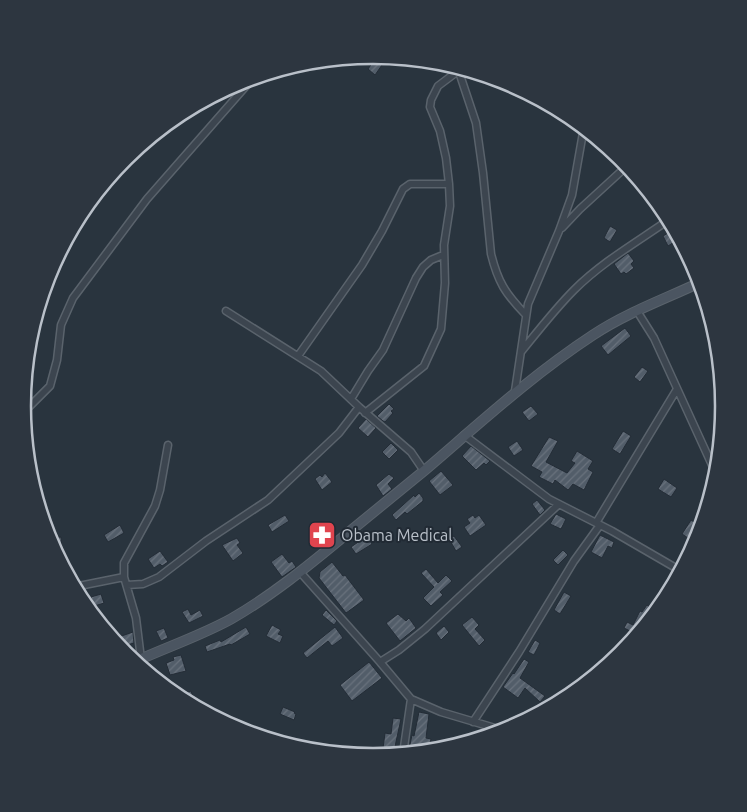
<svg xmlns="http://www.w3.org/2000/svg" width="747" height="812" viewBox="0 0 747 812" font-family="Ubuntu,sans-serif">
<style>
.building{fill:url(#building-hatch);stroke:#232c36}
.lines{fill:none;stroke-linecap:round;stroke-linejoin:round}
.street-casing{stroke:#5a636c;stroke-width:9}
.secondary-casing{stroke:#5a636c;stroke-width:11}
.street{stroke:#3c454f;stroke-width:6}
.secondary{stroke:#4b5561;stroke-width:9}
.labels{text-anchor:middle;stroke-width:4;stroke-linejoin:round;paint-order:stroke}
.poi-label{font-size:16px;fill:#b9c0c9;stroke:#212a34;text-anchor:start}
.rim{fill:none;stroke:#b9c0c9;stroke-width:2.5}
</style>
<defs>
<pattern id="building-hatch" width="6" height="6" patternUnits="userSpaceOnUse" patternTransform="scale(1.25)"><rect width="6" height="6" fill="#525d69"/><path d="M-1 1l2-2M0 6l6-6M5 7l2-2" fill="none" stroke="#69727d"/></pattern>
</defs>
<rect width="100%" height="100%" fill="#29343e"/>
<path class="building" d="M375,59L382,65L375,75L368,69Z
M610,226L617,230L610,242L604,238Z
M675,229L680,238L668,246L663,236Z
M628,253L634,261L631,264L634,268L626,274L624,272L621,274L614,264Z
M625,328L631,336L608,355L601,346Z
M642,367L648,371L640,382L634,377Z
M389,404L394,409L391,411L393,413L385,422L383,421L377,416Z
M531,406L538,414L529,421L522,412Z
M366,419L376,428L368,437L358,428Z
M623,431L631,436L620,454L612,449Z
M549,437L558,441L546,462L567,473L575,463L571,461L577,451L593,461L588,469L593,472L584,490L573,484L568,490L555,480L553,484L539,477L542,472L531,466Z
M517,441L523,450L514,456L508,447Z
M391,443L398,450L389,459L382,452Z
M471,446L490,461L486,465L484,463L476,470L462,456Z
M441,471L453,485L440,495L429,481Z
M325,473L332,482L322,490L315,479L320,475L322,477Z
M389,474L394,478L388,484L392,489L383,496L376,485Z
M664,479L677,488L671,497L658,489Z
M419,493L423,498V501L407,514L405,512L396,520L392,515L414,495L415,497Z
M537,500L545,510L540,515L532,504Z
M556,514L566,519L561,529L550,524Z
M285,515L289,521L272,532L268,525Z
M473,515L475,518L479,515L486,525L470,536L464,527L470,523L467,519Z
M691,520L700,526L691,540L682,534Z
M120,525L124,533L108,542L104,535Z
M600,535L614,542L612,548L608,546L602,558L591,552Z
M367,536L372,544L356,554L351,547Z
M454,536L462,547L456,551L449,539Z
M61,537L62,552H56L48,538Z
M237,538L240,543L237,545L243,553L233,561L222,545Z
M563,550L568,555L558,565L553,560Z
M160,551L168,562L162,566L160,564L154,568L148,559Z
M282,554L289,563L292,561L296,567L282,577L271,562Z
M332,562L343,576L345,575L364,600L346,613L319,578L320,572Z
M426,569L438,583L446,575L452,581L440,592L443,595L431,606L423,598L434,587L421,573Z
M564,592L571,596L560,614L554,610Z
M101,594L104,603L88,608L83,603L92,600L91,597Z
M647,605L657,612L638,635L624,628L627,622L633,625L640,611L642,612Z
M188,609L191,615L200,610L203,616L189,623L182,612Z
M326,610L337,621L334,625L322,615Z
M398,614L406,621L409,618L416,628L400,641L386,623Z
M472,617L479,625L475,629L485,640L479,646L462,625Z
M272,625L281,630L278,634L283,636L280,643L266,636Z
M444,626L449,632L441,640L436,633Z
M246,627L250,634L231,645L230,644L207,652L205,646L220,640L221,642Z
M335,627L343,638L332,646L328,641L307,658L303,653Z
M164,628L168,638L161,641L156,631Z
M133,632L134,643L120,647L113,639Z
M535,640L540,643L534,655L528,652Z
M181,655L186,671L170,675L166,663L174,660L173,657Z
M524,659L529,662L520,678L545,696L540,702L525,688L518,698L503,687L513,673L514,674Z
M369,662L382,678L352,701L340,685Z
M191,691L194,700H192V705L176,696Z
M283,707L295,712L294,713L296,714L294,720L280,714Z
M419,712L429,714L426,738L431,739L428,752L408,754L412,735L414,736Z
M393,718L401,719L394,751L392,755L382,756L385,733L391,734Z"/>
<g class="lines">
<g class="street-casing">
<path id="street" d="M457,66L476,123L483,173L491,254C498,282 505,293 525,314
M562,228L580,209L628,165
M226,311L321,371L359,407L411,452L424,471
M637,311L654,338L717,476
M521,352C538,331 555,309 574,290C602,262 637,242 670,219
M298,356L362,265L382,231L403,189L410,184H449
M515,391L528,304L559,231L572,195L584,127
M351,399L368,371L383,350L416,278L423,267L431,260L443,255
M23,413L50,386L57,360L61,325L73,298L147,199L254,77
M365,413L424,366L441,329L445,283L444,245L450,206L449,184L446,158L440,131L430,107L431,100L438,86L458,71
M464,435L549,499L612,531L681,571
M596,523L677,389
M300,572L380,662L411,699L441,712L505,731
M127,585L143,584L159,577L206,541L268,500L339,433L359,407
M74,587L124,577
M141,659L136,618L124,577V563L155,506L160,490L168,445
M380,662L399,650L425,629L559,504
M473,722L519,652L574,561L600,525
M403,754L411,699"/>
</g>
<g class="secondary-casing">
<path id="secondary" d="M134,662C167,647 200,636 231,619C271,596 308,566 343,537C371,514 398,492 425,470C480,423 532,375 593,335C626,313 665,299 701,282"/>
</g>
<use href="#street" class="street"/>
<use href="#secondary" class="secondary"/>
</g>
<defs>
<g id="pharmacy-square" transform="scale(1.4375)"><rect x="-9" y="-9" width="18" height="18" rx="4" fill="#e0444e" stroke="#212a34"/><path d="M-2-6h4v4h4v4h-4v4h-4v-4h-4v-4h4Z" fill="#fff"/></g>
</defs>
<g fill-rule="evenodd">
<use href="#pharmacy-square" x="322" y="535"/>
</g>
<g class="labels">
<g class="poi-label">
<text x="341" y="541">Obama Medical</text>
</g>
</g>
<path d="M0 0H747V812H0ZM31 406a342 342 0 1 1 684 0a342 342 0 1 1-684 0Z" fill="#2d3640" fill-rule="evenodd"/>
<path class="rim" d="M31 406a342 342 0 1 1 684 0a342 342 0 1 1-684 0Z"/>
</svg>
